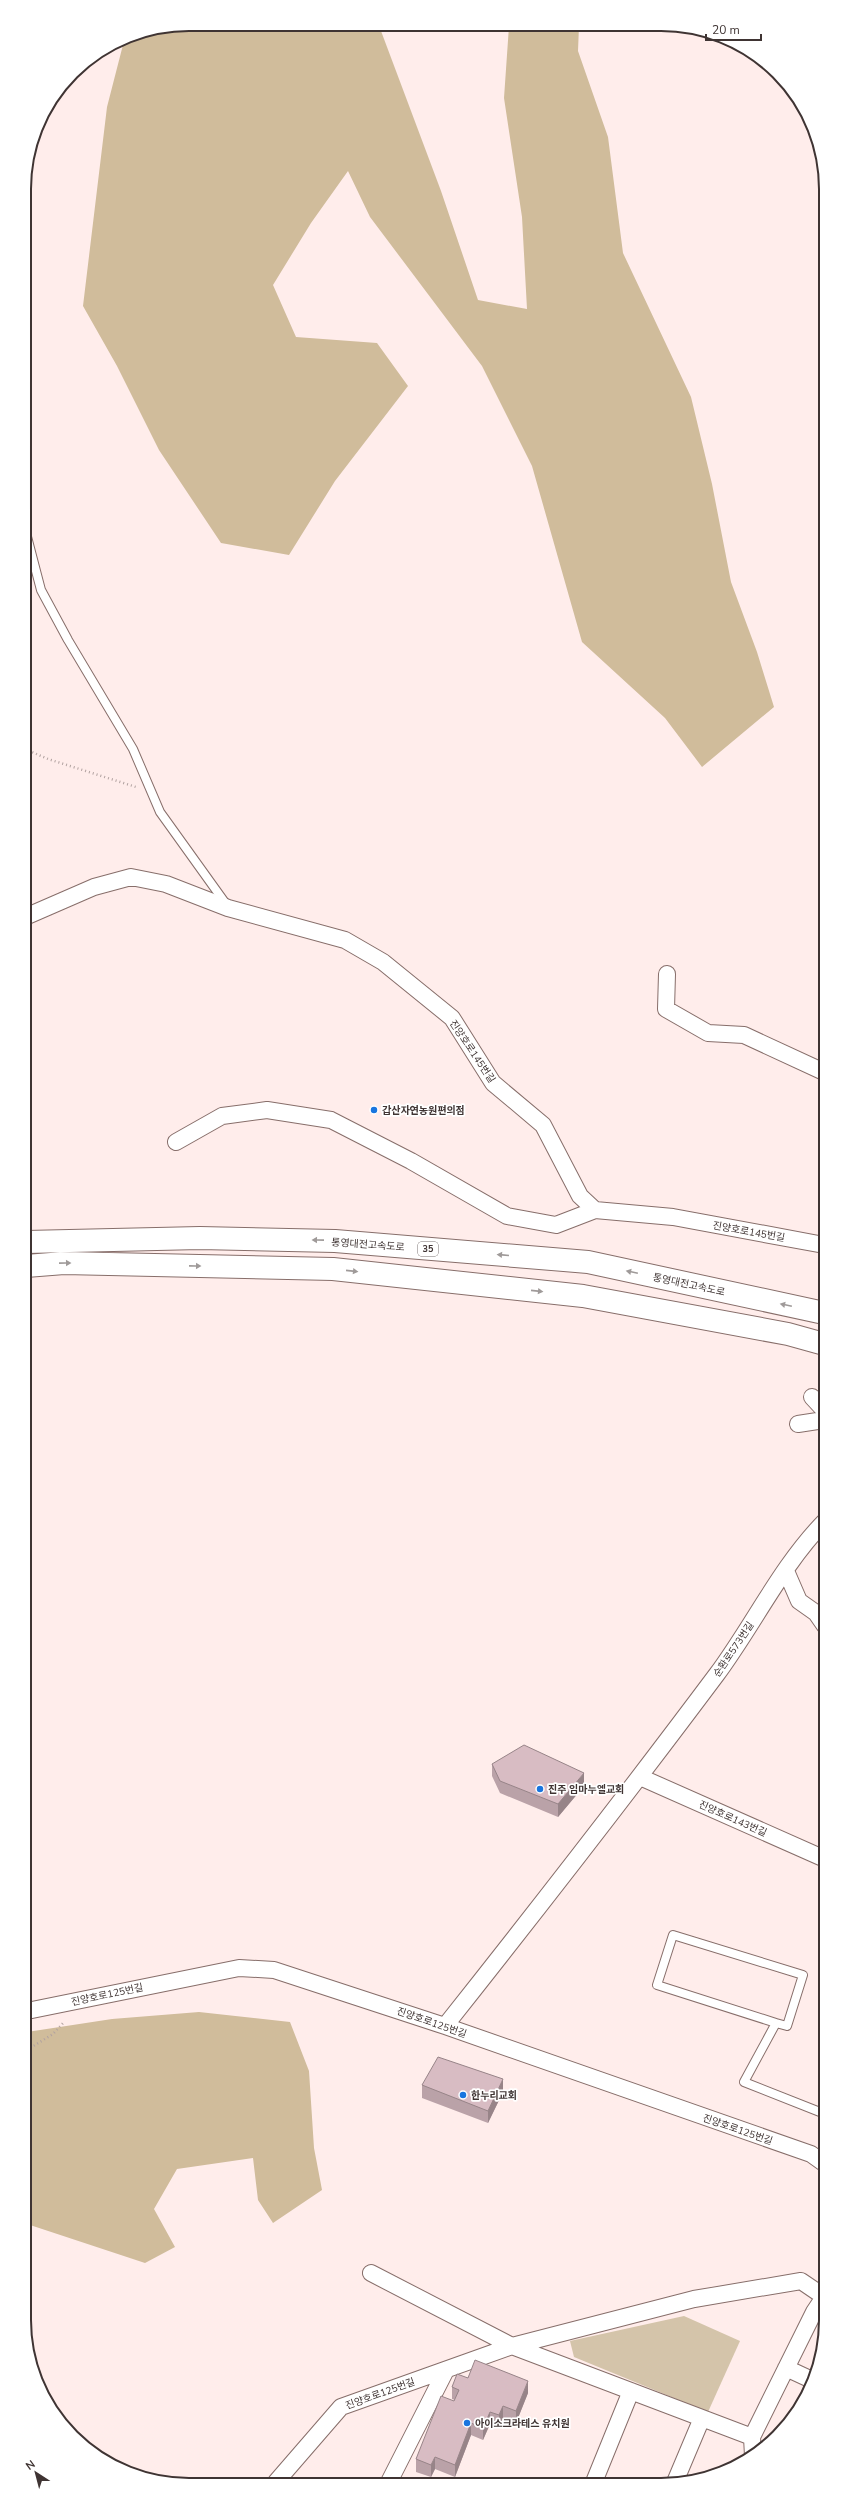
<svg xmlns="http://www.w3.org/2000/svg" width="850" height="2509" viewBox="0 0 850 2509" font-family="'Nunito Sans','Noto Sans KR',sans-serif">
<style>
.green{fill:#d4c4aa}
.forest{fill:#d0bc9b}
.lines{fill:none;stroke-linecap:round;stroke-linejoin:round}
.service-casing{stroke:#876e6a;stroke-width:10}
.minor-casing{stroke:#876e6a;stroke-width:18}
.motorway-casing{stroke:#876e6a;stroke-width:24}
.path{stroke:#b1a2a0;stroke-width:2.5;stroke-dasharray:1 3;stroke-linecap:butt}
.service{stroke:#fff;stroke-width:8}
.minor{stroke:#fff;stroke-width:16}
.motorway{stroke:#fff;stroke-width:22}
.wall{fill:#baa2a8}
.shaded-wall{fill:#978488}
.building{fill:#d8bcc3;stroke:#978488}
.oneway{fill:#9f9a99}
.poi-dot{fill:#1875df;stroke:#fff;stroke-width:1.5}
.labels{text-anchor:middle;stroke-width:3.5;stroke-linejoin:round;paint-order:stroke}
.shield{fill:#fff;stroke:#797170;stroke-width:1}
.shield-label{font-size:9px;font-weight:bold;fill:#3f3433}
.street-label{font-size:10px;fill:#3f3433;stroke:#fff}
.poi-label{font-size:10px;font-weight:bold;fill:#3f3433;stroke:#fff;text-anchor:start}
.rim{fill:none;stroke:#3f3433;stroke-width:2}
</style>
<rect width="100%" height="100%" fill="#ffedeb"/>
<path class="green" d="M684,2316L740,2341L708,2412L574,2357L570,2341Z"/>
<path class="forest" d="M189,24L382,25L381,31L441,191L478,300L527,309L522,217L504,98L509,26H579L578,51L608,137L623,253L691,397L712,484L731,582L757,652L774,707L702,767L665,718L582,642L532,466L482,366L370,217L348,171L311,223L273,285L296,337L377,343L408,386L335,481L289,555L221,543L159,450L117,366L83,306L107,107L125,37Z
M199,2012L290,2022L309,2071L314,2148L322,2190L273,2223L258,2200L253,2158L177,2169L154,2209L175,2247L145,2263L27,2224V2032L112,2019Z"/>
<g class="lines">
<g class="service-casing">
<path id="service" d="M25,529L41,590L68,640L133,749L160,812L226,904
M776,2023L657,1985L673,1935L803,1975L787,2026L776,2023L744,2082L825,2114"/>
</g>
<g class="minor-casing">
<path id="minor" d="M25,917L94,887L131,877L166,884L228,908L345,940L383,962L452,1018L493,1083L543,1125L580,1196L595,1210L673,1217L824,1245
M667,974L666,1009L708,1033L744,1035L824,1072
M176,1142L222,1116L267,1110L331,1120L411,1161L507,1216L556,1225L595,1210
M812,1397L824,1410
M798,1424L824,1420
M786,1571L799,1601L816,1613L825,1626
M640,1777L825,1859
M27,2011L239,1968L274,1970L445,2026L811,2154L825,2164
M445,2026C537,1910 628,1793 717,1674C754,1624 781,1566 825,1521
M371,2273L512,2346L694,2299L801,2281L826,2298
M786,2368L814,2381
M753,2456L752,2437L814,2312L824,2297
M276,2482L341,2407L512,2346L752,2437
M389,2482L446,2370
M594,2482L631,2391
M675,2482L702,2418"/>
</g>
<g class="motorway-casing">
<path id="motorway" d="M26,1242L200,1238L335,1241L588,1262L824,1313
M26,1266L64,1263L333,1269L583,1296L788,1334L824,1344"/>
</g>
<path class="path" d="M25,749L48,759L136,787
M27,2050L53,2034L64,2022"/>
<use href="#service" class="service"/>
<use href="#minor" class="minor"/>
<use href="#motorway" class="motorway"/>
</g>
<path class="wall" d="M492,1764L584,1786L558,1817L500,1793L492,1776Z
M422,2085L503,2092L488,2123L422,2098Z
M468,2378L528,2393L516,2423L503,2418L499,2428L490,2424L483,2440L471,2435L455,2477L435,2469L431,2477L416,2472V2459L454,2401L455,2400L452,2399V2387Z"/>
<path class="shaded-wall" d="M584,1773V1786L558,1817V1804Z
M503,2079V2092L488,2123V2111Z
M528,2381V2393L516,2423V2411Z
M503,2406V2418L499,2428V2415Z
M490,2412V2424L483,2440V2428Z
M471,2423V2435L455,2477V2465Z
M435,2457V2469L431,2477V2465Z"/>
<path class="building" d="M524,1745L584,1773L558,1804L500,1781L492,1764Z
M438,2057L503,2079L488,2111L422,2085Z
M475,2360L528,2381L516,2411L503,2406L499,2415L490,2412L483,2428L471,2423L455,2465L435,2457L431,2465L416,2459L441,2396L454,2401L459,2390L452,2387L457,2374L468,2378Z"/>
<defs><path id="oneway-solid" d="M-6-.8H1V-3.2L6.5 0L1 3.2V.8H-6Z"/></defs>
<g class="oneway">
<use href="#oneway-solid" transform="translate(318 1240) rotate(-179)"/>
<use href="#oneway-solid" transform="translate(503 1255) rotate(-175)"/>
<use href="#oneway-solid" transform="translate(65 1263) rotate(-1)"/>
<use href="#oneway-solid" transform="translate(195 1266) rotate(1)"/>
<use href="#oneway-solid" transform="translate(352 1271) rotate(6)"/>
<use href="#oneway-solid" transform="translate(632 1272) rotate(-168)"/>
<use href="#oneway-solid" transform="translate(537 1291) rotate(6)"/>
<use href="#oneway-solid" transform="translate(786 1305) rotate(-168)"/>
</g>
<g class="poi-dot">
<circle cx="374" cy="1110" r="4"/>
<circle cx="540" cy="1789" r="4"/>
<circle cx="463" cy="2095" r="4"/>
<circle cx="467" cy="2423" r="4"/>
</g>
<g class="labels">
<rect class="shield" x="418" y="1242" width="20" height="14" rx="3"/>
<g class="shield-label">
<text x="428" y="1252">35</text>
</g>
<g class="street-label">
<text transform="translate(473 1051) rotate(56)" y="4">진양호로145번길</text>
<text transform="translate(749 1231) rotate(10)" y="4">진양호로145번길</text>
<text transform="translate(368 1244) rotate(4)" y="4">통영대전고속도로</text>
<text transform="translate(689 1284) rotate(12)" y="4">통영대전고속도로</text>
<text transform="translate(733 1649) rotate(-56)" y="4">순환로573번길</text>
<text transform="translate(733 1818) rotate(24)" y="4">진양호로143번길</text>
<text transform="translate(107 1994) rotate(-12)" y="4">진양호로125번길</text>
<text transform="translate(432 2022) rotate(19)" y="4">진양호로125번길</text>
<text transform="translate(738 2129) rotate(19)" y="4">진양호로125번길</text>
<text transform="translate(380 2393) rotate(-20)" y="4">진양호로125번길</text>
</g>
<g class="poi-label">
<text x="382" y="1114">갑산자연농원편의점</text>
<text x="548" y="1793">진주 임마누엘교회</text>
<text x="471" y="2099">한누리교회</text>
<text x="475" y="2427">아이소크라테스 유치원</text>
</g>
</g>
<path d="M0 0H850V2509H0ZM189 31H661A158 158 0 0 1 819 189V2320A158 158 0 0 1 661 2478H189A158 158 0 0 1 31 2320V189A158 158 0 0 1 189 31Z" fill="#fff" fill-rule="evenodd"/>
<path class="rim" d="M189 31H661A158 158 0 0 1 819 189V2320A158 158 0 0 1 661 2478H189A158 158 0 0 1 31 2320V189A158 158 0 0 1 189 31Z"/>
<g transform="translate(36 2473) rotate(324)" stroke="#ffffff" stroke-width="3" paint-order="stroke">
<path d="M0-3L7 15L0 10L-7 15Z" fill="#3f3433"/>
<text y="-6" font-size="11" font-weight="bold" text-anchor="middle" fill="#3f3433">N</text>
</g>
<path d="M706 34v6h55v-6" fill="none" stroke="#3f3433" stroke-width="2"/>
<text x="712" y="34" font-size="12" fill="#3f3433" stroke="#ffffff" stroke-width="3" paint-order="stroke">20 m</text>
</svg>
